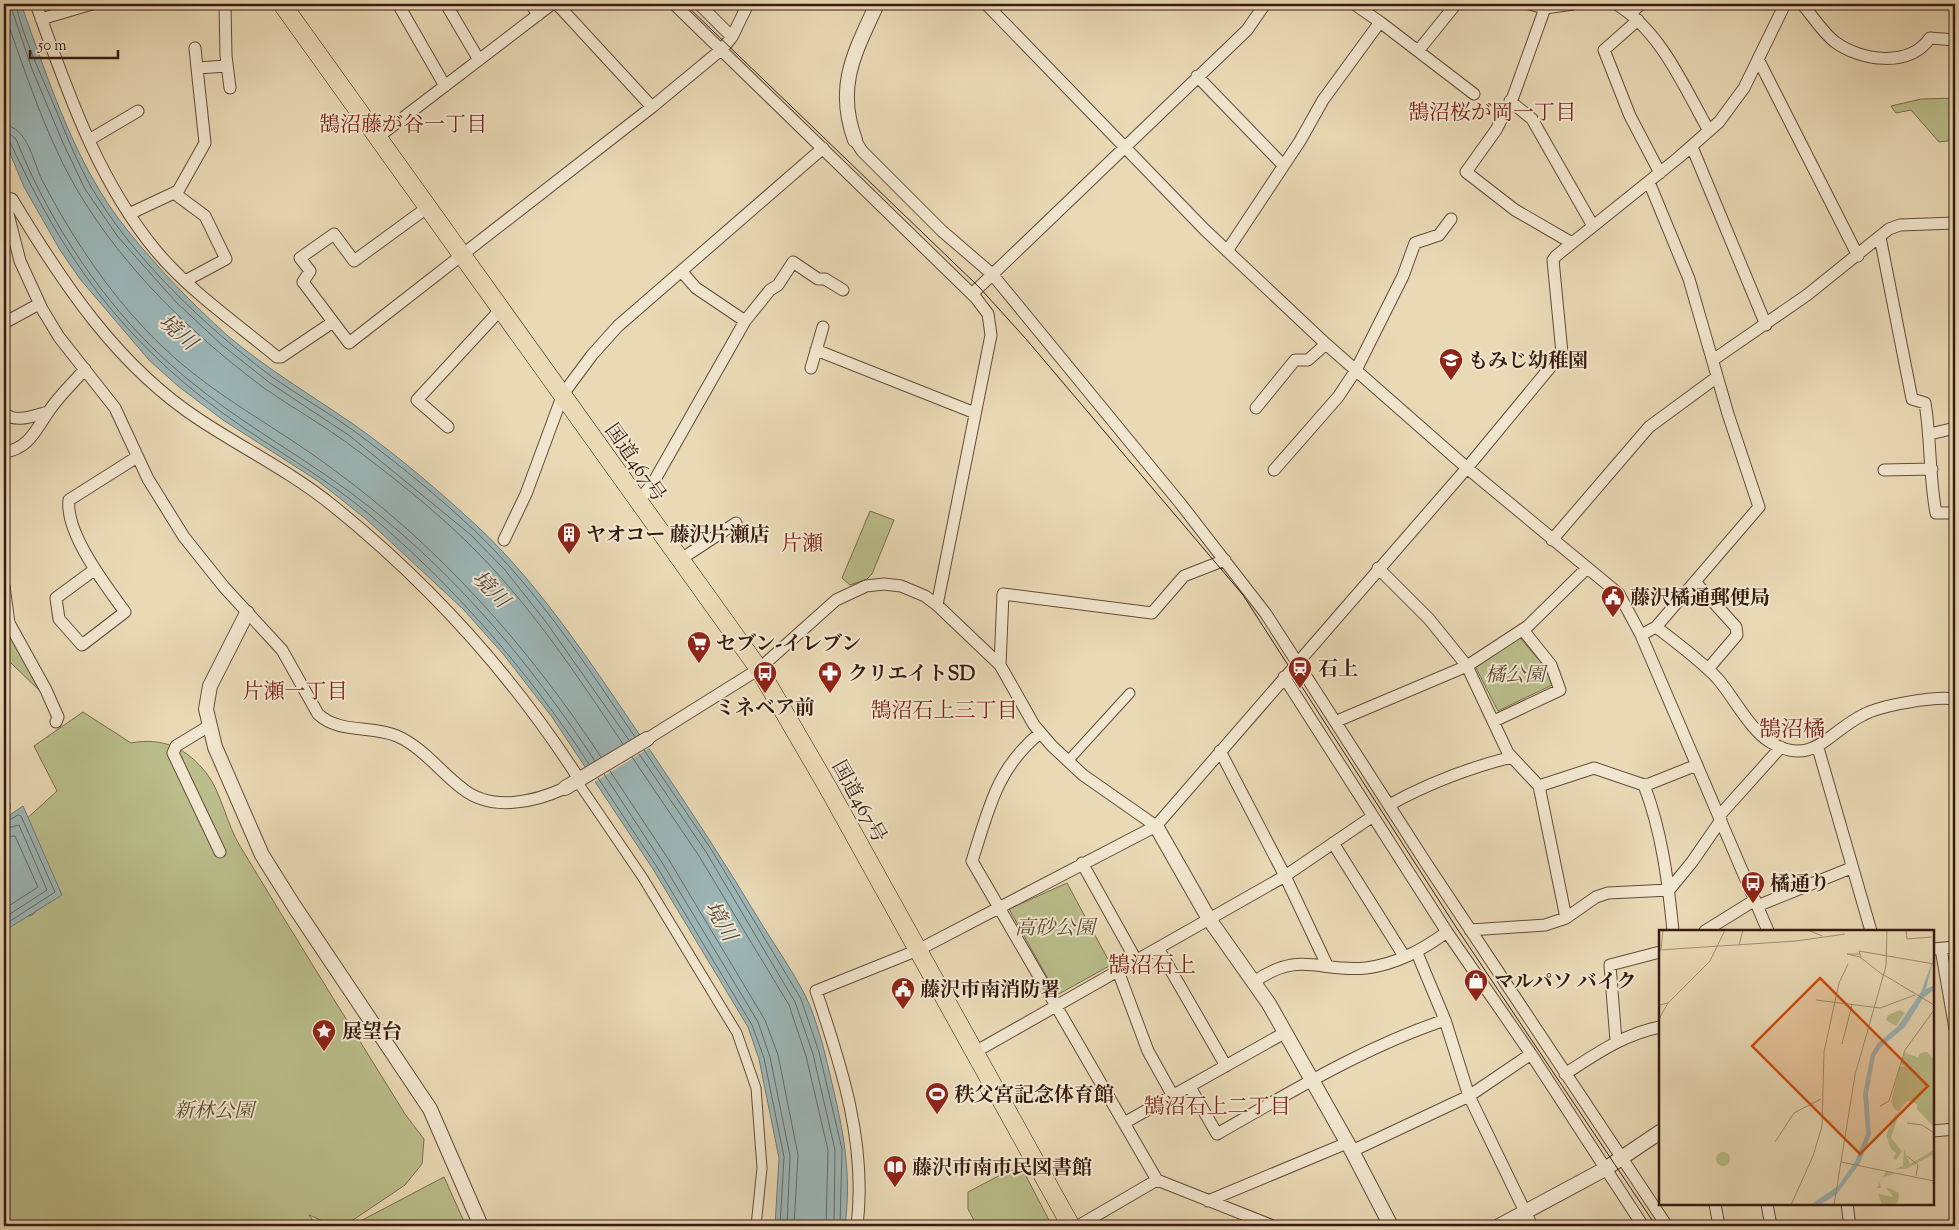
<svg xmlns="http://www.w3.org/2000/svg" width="1959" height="1230" viewBox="0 0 1959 1230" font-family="'Sorts Mill Goudy','Noto Serif JP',serif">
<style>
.green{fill:#babe8b;stroke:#796d4e}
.water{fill:#9cb7b8;stroke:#747975}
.pier{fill:#e9d9b5}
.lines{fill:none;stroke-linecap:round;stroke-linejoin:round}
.shore{stroke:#6a6a64;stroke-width:1}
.pedestrian-casing{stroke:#644b3a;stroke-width:11}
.minor-casing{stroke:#644b3a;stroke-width:13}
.tertiary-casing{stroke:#644b3a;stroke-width:16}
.trunk-casing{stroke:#381c11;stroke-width:19}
.pedestrian{stroke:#f1e6cf;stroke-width:9}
.minor{stroke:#f1e6cf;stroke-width:11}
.tertiary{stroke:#f1e6cf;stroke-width:14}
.trunk{stroke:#e9d9b5;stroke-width:18}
.tram{stroke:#381c11;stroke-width:1}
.labels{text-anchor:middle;stroke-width:4;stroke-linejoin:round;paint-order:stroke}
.poi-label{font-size:20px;font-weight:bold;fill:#381c11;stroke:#f1e6cf;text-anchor:start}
.street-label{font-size:20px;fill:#381c11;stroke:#f1e6cf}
.park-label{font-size:20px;font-style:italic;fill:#5f4d36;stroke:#f1e6cf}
.neighbourhood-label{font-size:21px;fill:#7a1f14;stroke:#f1e6cf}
.water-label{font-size:21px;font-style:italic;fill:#564a43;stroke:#f1e6cf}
.quarter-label{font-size:22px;fill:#7a1f14;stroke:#f1e6cf}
.inset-road{fill:none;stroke:#a28d73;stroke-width:1}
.view{fill:#ce500d;fill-opacity:0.15;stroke:#ce500d;stroke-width:2.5}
.inset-edge{fill:none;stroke:#381c11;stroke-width:2.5}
</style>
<rect width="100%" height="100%" fill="#e9d9b5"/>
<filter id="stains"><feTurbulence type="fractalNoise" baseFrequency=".004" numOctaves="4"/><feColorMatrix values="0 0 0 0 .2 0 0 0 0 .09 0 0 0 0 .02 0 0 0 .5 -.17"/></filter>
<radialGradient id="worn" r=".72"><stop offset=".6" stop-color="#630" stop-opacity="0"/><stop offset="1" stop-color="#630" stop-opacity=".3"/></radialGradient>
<path class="green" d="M1955,98V140L1939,142L1911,110L1896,113L1891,106L1921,99Z
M870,511L894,520L872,574L867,579L850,585L842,578Z
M4,615L44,695L11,663L4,660Z
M1520,638L1545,667L1552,685L1498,711L1475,666Z
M83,712L131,743C163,737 187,748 207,774C221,792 227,825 240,846C294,936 350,1025 405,1114L424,1139L422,1164L405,1185L350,1222L332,1225L309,1215L317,1226H4V924L12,920L32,915L52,897L23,822L57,791L34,746Z
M1067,883L1111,965L1057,995L1009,909Z
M1018,1169L1026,1176L1052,1226H977L968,1209V1192L1008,1171Z
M444,1177L466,1226H351Z"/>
<path class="water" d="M4,4H21C49,81 75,166 128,231C158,268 192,304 228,336C267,369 311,395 353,424C396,454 438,490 477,526C544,588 602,680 654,756C691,811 727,866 761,923C776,947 792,970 805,995C817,1020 824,1049 830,1075C843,1129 852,1171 845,1226H775L779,1158L759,1059L748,1027L653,869L552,717L504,655L463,609L366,519L318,481L223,420L178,386L149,360L80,279L60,250L24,187L4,139Z
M23,806L62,895L4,931V819Z"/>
<path class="pier" d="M642,734L651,747L593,783L584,769Z"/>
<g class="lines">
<path class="shore" d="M10,4L32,69L63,143L85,189L118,237L176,302L222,345L270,383L350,436L471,535L505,570L546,622L629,740
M16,4C21,33 42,77 54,105C65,132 76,160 90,185C132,258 206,327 272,377C299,396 328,412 354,431C396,462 438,496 475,531C538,591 587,666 635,737
M4,12C24,69 48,142 79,193C125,270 193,335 264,388C291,407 320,423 346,442C388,473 430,506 467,542C528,601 576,674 623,744
M4,125C28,127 33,162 42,180C74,241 114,301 164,348C214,396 275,426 330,467C438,545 528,646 601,757
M4,133L10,134L16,139C22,153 28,168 35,182C71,255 122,325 185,377C243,426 312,461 372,509C460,579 533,667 595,761
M4,139L10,142C63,257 121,339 224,414C272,449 324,476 370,515C455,587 528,671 589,764
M644,750L711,849L801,999L819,1052L842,1149L840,1226
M639,754L706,852L795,1002L813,1054L835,1150L834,1226
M632,757L699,856L789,1005L806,1056L828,1150L826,1226
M610,771L669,860L765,1020L778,1055L798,1155L794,1226
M604,774L663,864L758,1022L770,1057L790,1156L787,1226
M598,778L657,867L752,1025L764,1058L784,1157L780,1226
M4,823L18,815L21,816L55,892L4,925
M4,829L19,825L47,890L4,918
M4,837L15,836L38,887L4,909"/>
<g class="pedestrian-casing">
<path id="pedestrian" d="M1068,761L1130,693
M577,781L643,878L737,1033L756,1088L762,1168L756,1226"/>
</g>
<g class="minor-casing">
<path id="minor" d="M36,4C67,90 97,180 157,252C191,292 236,323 277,357H281L333,322
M225,4L226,56L230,88
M398,4L445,86
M446,4L479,60
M531,4L538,15
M557,4L652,107
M674,4L976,298L988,314L991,335L937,605
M699,4L732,37
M986,4L1205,230L1326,344L1467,468L1619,594L1641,635L1768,931
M1354,4L1380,22
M1529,4L1545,8L1573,4
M1616,4C1661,31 1684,87 1709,131
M1802,4C1813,16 1822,32 1835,42C1861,61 1909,68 1930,38L1955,40
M1545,8L1513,97L1496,130L1466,172L1515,210L1572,243
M1631,13L1641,4
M41,19L92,4
M1638,20L1604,50L1630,116L1660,173
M195,48L197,68
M1418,51L1456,4
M1758,59L1858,256
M1197,76L1283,165
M1510,101L1532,119L1593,226
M378,137L552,4
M89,140L138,111
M855,140L862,151L942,231L992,274L1180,503L1266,614L1426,863L1667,1226
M1692,147L1766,325
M1649,182L1689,279L1728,414L1759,507L1656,627
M174,193L205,216L226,259L185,281
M4,197L12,199C62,282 117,366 200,420C244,449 291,472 332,505C430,584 511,673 579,779
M4,198L20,261L42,309L59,337L115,408L148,479L184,537L224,587L282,650L318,714C339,734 372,725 397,736C424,748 440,772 463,789C492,812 535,802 565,788
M428,207L354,261L334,234L300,258L310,271L303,282L349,343L652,107L722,49L732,37L748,4
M129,214L178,191L205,143L197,68L227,66
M1880,237L1912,399L1925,403C1931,439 1929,476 1936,513H1955
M1227,251L1300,141L1323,100L1380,22L1474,94
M682,272L696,288L745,321
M972,294L1247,30L1265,4
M4,323L39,304
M816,350L975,413
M1713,360L1807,295L1889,229L1900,225L1955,223
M811,368L823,327
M1256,408L1295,360H1308L1326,344
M4,413C16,424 35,415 48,412
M448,427L417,400L501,309
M1930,434L1955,428
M4,452C29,449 36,429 49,411C59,396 73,383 85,369
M1274,470L1338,397L1356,370L1403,276L1415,243L1439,235L1451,219
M1884,470L1932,469
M638,502L653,483L745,321L770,290L778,285L793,262L818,279H825L843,290
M504,540L526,494L563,394L592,355L618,326L823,148
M1552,540L1649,427L1717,377
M681,559L736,523
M1378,568L1429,619L1467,666L1508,753L1539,786L1566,918
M94,570L56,598L59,619L82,645L125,612C106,586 65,533 69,500L137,457
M1695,582L1736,627L1737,635L1708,669
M4,586L9,623L46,690L58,717L56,722
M1641,635L1656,627C1677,643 1699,659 1717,678C1733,696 1750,730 1770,742C1813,768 1828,732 1863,715C1881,705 1935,696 1955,699
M1000,665L1003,594L1152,613L1184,576L1225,560
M1284,677L1447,932L1531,1054L1643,1226
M1337,721L1467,666L1528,626L1587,568
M1494,721L1560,690L1551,665L1523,630
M209,726L176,746L173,753L220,852
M1040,733C996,769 989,809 972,861L1157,1180L1273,1226
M647,739L759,669L836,600L866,586L884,584L901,586L925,596L937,605L1000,665L1034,725L1052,746L1083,775L1156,826
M1818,748L1871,931
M1220,751L1285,876L1327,965
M1644,785C1662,832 1668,881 1673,931
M1539,786L1594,768L1644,785L1649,784L1697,765
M4,805V807
M1389,805C1429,783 1468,768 1512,757
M1719,816L1781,747
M1333,843L1404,956
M1082,863L1136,960
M1757,906L1851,868
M1470,930L1545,925L1566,918L1596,897L1608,893L1669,890L1692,862L1721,820
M1705,931L1755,900
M1158,948L1226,1066
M1933,949L1955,947
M1941,949L1955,1029
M1417,953L1445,1020L1469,1096L1532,1226
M1118,971L1148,1051L1173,1096
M1254,982C1300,949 1320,973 1366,968C1397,964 1422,950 1447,932
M1616,1041L1610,965L1660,952
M975,1052L1285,876L1373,816
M1565,1074C1596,1054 1624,1034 1660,1027
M1190,1087L1217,1134C1291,1092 1364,1047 1445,1020
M1124,1123L1286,1032
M1933,1131L1955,1129
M1352,1151L1469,1096L1531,1054
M1208,1201L1347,1143
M1715,1204L1719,1226
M1767,1204L1771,1226
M1847,1204L1850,1226
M857,1226C867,1145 842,1067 816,991L918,950L1156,826L1467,468L1562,353L1553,260L1556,256L1678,158L1719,122L1744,88L1785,4
M1078,1226L1157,1180"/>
</g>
<g class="tertiary-casing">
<path id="tertiary" d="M855,140C835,86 855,52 877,4
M247,613L210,686L206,709L215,747L262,855L294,906L430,1109L481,1226
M565,788L647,739
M1156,826L1209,919L1269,1004L1352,1151L1391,1226
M1499,1226L1605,1169L1660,1132"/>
</g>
<g class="trunk-casing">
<path id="trunk" d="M282,4L759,669L827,786L1071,1226"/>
</g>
<use href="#pedestrian" class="pedestrian"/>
<use href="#minor" class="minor"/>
<use href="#tertiary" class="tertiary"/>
<use href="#trunk" class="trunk"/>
<path class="tram" d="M685,4L979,287L1026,339L1243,595L1456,927L1656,1226"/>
</g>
<defs>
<g id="school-pin" transform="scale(1.25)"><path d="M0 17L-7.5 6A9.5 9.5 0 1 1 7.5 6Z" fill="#8f2418" stroke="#f1e6cf"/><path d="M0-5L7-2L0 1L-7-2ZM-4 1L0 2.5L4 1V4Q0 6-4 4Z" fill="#fff"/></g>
<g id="building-pin" transform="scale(1.25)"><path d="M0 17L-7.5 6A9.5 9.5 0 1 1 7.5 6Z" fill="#8f2418" stroke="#f1e6cf"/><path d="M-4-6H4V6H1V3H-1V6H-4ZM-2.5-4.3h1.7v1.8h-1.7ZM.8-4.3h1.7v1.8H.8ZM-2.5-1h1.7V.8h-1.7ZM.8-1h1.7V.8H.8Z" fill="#fff"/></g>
<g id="civic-pin" transform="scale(1.25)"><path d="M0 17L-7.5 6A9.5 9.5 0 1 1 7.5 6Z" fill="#8f2418" stroke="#f1e6cf"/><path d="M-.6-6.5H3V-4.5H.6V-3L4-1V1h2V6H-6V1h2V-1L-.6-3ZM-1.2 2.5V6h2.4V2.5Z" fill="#fff"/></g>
<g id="supermarket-pin" transform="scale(1.25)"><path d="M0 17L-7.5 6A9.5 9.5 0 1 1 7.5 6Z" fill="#8f2418" stroke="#f1e6cf"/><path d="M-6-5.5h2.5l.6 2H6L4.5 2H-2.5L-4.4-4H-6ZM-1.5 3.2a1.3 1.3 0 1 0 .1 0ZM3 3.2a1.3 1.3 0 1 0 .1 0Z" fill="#fff"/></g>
<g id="station-pin" transform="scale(1.25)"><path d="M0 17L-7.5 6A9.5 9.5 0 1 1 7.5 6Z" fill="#8f2418" stroke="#f1e6cf"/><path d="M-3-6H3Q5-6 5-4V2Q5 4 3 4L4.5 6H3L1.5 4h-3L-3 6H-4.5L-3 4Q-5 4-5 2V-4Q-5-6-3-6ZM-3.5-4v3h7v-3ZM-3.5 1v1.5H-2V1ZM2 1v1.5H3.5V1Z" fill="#fff"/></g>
<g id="bus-pin" transform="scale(1.25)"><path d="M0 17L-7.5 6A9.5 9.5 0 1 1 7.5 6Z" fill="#8f2418" stroke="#f1e6cf"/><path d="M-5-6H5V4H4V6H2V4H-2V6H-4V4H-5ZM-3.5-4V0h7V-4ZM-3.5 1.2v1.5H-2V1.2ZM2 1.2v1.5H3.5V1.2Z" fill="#fff"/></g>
<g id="pharmacy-pin" transform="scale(1.25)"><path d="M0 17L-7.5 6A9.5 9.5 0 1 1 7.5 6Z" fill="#8f2418" stroke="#f1e6cf"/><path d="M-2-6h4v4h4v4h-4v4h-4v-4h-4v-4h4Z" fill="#fff"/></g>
<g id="shop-pin" transform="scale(1.25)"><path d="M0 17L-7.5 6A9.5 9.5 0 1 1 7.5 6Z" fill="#8f2418" stroke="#f1e6cf"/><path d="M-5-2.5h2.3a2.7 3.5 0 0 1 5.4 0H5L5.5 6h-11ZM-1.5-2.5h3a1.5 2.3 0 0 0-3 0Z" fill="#fff"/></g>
<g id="sight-pin" transform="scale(1.25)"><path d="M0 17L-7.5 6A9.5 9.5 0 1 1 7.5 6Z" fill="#8f2418" stroke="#f1e6cf"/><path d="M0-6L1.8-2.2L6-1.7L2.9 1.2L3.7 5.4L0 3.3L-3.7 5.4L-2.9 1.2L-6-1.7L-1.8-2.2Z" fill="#fff"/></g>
<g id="stadium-pin" transform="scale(1.25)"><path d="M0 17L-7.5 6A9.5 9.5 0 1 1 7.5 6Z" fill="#8f2418" stroke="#f1e6cf"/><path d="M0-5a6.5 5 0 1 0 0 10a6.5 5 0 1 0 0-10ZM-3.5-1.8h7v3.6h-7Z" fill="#fff"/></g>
<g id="library-pin" transform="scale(1.25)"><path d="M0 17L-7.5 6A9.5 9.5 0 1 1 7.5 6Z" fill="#8f2418" stroke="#f1e6cf"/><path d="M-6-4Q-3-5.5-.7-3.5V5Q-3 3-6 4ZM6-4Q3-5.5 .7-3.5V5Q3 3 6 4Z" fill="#fff"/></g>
</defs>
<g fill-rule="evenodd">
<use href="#school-pin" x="1451" y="360"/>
<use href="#building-pin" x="569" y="534"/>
<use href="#civic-pin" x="1613" y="597"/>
<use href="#supermarket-pin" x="699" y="643"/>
<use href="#station-pin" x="1300" y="668"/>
<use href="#bus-pin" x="765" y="673"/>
<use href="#pharmacy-pin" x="830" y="673"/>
<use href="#bus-pin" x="1753" y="883"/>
<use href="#shop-pin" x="1476" y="981"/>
<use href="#civic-pin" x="903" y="989"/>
<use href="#sight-pin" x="324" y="1031"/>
<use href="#stadium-pin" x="937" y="1094"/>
<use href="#library-pin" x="895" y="1167"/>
</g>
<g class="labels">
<g class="poi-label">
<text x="1468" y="367">もみじ幼稚園</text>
<text x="586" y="541">ヤオコー 藤沢片瀬店</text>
<text x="1630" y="604">藤沢橘通郵便局</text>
<text x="716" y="650">セブン-イレブン</text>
<text x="1318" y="675">石上</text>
<text x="848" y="680">クリエイトSD</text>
<text x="765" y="714" text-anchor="middle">ミネベア前</text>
<text x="1770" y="890">橘通り</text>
<text x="1494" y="988">マルパソ バイク</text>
<text x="920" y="996">藤沢市南消防署</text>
<text x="342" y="1038">展望台</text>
<text x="954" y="1101">秩父宮記念体育館</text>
<text x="912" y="1174">藤沢市南市民図書館</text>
</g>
<g class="street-label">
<text transform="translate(636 462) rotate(55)" y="7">国道467号</text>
<text transform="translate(860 801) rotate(61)" y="7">国道467号</text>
</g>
<g class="park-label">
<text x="1515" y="681">橘公園</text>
<text x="1055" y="934">高砂公園</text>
<text x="214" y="1117">新林公園</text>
</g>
<g class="neighbourhood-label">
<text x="1492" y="119">鵠沼桜が岡一丁目</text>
<text x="403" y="131">鵠沼藤が谷一丁目</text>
<text x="802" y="550">片瀬</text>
<text x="295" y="698">片瀬一丁目</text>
<text x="944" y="717">鵠沼石上三丁目</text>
<text x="1217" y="1113">鵠沼石上二丁目</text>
</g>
<g class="water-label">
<text transform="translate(178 332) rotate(41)" y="7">境川</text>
<text transform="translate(491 589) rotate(45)" y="7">境川</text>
<text transform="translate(721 921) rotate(60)" y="7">境川</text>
</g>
<g class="quarter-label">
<text x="1792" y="736">鵠沼橘</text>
<text x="1152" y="972">鵠沼石上</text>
</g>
</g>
<g transform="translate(1659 930)">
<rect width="275" height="275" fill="#e9d9b5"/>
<path d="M241,80L246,83L237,96L227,90L229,85ZM268,122L275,129V197L258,179V174L248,171L240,181L236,180L232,172L240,137L246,136L241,134L246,123L259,127L261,123ZM237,183L238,189L232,208L243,221L237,230L234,229L237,223L232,219L227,205ZM245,220L251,234L275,220V224L247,239H236L244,236ZM57 229a7 7 0 1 1 14 0a7 7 0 1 1-14 0ZM227,241L236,244L224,247L221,253L222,258H230L240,263L239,272L235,275H223L219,264L235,267L227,258H218Z" fill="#babe8b"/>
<path d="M275,27L267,59L275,55V60L264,68L246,97L222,117L216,126L209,164L212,204L201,233L178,264L161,275H151L179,256L196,232L207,204L204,164L212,124L218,114L239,96L262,62Z" fill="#9cb7b8"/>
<path class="inset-road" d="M149,0L163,6M247,0L248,9L273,7M80,15L84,0M0,20L137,11L186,4M2,20L4,0M201,24H188L201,27L224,45M202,27L200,21L275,34M225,45L275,75M157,70L221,78L256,65M0,75L9,73L51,31L66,0M0,89L9,73M183,114L193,75M221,176L230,171L246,120L275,80M248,193L263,195L275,203M116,212L135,183L162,169M248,226L259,235L257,246M182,232L275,251M132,275L154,226L163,196L165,122L180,53L189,34M175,275L196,145L227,36L228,0"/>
<path class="view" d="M161,48L269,156L201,224L93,116Z"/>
<rect width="275" height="275" class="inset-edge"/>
</g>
<rect width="1959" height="1230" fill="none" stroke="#e9d9b5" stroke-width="20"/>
<rect x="5" y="5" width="1949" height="1220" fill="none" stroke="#381c11" stroke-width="2.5"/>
<rect x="10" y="10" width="1939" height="1210" fill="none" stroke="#381c11"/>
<path d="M30 50v8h88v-8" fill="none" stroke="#381c11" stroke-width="2.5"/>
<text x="38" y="50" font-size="15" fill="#381c11" stroke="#f1e6cf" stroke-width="4" paint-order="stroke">50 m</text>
<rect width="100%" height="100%" filter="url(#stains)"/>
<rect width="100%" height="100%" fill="url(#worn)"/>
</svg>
